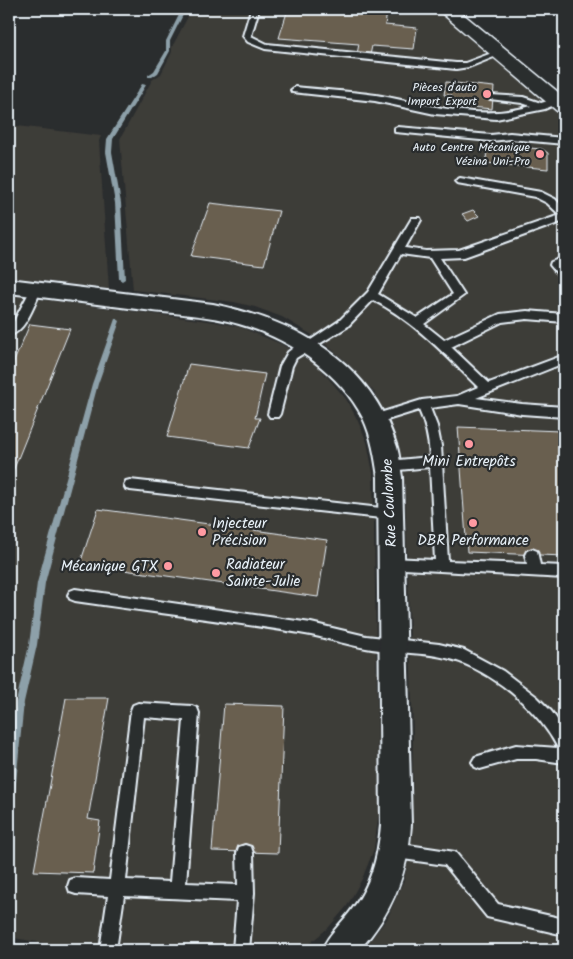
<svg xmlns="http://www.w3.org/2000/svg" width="573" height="959" viewBox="0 0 573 959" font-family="Kalam,sans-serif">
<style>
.built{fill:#3d3c38}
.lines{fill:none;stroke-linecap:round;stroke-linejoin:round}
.stream{fill:#8da0a9;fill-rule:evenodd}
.building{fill:#695e50;stroke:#e8f1f8}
.lane-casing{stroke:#e8f1f8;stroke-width:4}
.street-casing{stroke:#e8f1f8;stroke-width:4}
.secondary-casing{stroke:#e8f1f8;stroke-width:3}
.lane{fill:#2a2d2e;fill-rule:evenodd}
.street{fill:#2a2d2e;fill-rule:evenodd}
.secondary{fill:#2a2d2e;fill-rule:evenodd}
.poi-dot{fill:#ff9aa2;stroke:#2a2d2e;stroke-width:2}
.labels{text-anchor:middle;stroke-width:4.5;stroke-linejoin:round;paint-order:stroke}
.far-poi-label{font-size:12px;fill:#e8f1f8;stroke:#2a2d2e;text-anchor:end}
.poi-label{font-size:15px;fill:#e8f1f8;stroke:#2a2d2e}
.street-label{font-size:15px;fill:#e8f1f8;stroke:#2a2d2e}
</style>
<rect width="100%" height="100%" fill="#2a2d2e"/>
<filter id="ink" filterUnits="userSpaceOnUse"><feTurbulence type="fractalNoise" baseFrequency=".02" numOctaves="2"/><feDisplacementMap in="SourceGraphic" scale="10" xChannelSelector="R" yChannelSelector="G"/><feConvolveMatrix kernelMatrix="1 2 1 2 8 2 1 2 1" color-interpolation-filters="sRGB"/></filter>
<g filter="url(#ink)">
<path class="built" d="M192,9H436L564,117V950H363L387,919L404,880L412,838L413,734L405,489L401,460L395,435L374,392L343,359L322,341L282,317L255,307L234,302L133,290L120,139L152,80L161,74L172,52V47Z
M9,125L101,136L99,141L109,289L9,277Z
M9,295L215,322L240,327L281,344L317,365L346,399L357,419L367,442L373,473L379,812L374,849L362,879L347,906L329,927L309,944L296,950H81L9,937Z"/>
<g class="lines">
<path class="stream" d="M182,9H186L170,41V51L158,73L152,77H148V75L154,71L166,51V41Z
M142,84L146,85L113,139L112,152L121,203L125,279L122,281L119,279L115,203L106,152L107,139Z
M115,319H117L120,321L98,384L45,583L37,645L24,702L13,813L12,816L9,817V773L16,702L29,645L37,583L92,384Z"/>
</g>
<path class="building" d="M288,9H343L387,12L385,25L417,28L414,49L372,46L370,55L357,54L359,44L279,38Z
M446,82L494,87L492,109L450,105L452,95H444Z
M487,145L542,149L548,153V169L486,163Z
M210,203L279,211L264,265L191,256Z
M473,210L479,216L468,221L462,214Z
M30,324L70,329L9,481V373Z
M189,364L265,374L255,418H260L249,448L167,437Z
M458,427L560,431L564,461V556L467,552Z
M98,509L327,540L318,597L80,564Z
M66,698H109L88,819L100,821L93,873L34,871Z
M224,704L284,706L278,853L212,851Z"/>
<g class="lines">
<g class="lane-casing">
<path id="lane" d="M251,9H259L251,36L267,44L456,63H465L500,50L504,53L469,67L456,69L265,49L248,42L243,36Z
M352,9H360V10L356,12Z
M295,87C322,90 349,91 376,95C427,104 479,122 531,106L522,103L490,99V95L523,97L541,103L558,98L563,101L545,109L496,119L435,114L375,101L292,92L291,90Z
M398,127L491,135L510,133L564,138V144L510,139L491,141L395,132V128Z
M460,178L541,192L555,199L564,208V221L464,257L440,258L464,295L424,324L444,340L500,314L527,311L564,314V322L527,319L502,322L451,347L489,383L564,355V363L476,398L522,404L564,407V417L522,414L459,404L430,408L437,426L441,446L448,561L527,564L525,555L527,551L532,549L537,551L540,565L564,566V578L386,568L384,564L386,560L391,558L435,560L430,467L388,471L384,470L382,466L384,462L388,461L430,457C429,440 426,425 419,410L374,424L370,422L368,419L370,416L422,400L457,396L478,387C446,355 414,321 373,300L347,327L296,358L292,366L280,414L278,417H270L268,414L280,366L288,352L301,342H308L339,321L368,292L412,218H420L421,220L405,248L426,251L459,250L560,215L547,203L535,197L457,183L455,181ZM401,254L430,258L453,294L417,318L378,294Z
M564,257V265L562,266L564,268V278L560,277L550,265L551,262Z
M36,286L41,290C34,305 26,331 9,336V326L13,323L32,287Z
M130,480L390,509L395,510L396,514L395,518L390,519L130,490L126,489L124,485L126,481Z
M75,589L311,623L366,636L439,644L464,650L503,671L537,697L551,711L564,729V763L536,759H516L480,769L475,767L472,762L475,757L516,745L558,748C539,711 499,677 460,662C430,651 397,654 366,648C348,645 330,639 311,635C233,621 154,613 75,601L70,599L68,595L70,591Z
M138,703L192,706L197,708L199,713L186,883L238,885L237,853L239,847L245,845L251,847L253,853L254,893L249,950H233L237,901L124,896L116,950H100L108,896L76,894L70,892L68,886L70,880L76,878L110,880L131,710L133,705ZM144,717L184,720L170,882L126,880Z
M395,843L455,852L498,904L564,919V935L487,917L445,865L389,857L387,851L389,845Z"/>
</g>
<g class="street-casing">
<path id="street" d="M9,279L213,304C295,321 371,360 397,447C400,457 400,467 402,477L411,825C408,873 392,914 359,950H322C328,935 340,925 350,912C371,886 378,858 381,825L378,477C375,457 372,437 363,418C339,371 288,338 239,324C209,315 176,314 145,310C100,304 54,299 9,293Z"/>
</g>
<g class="secondary-casing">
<path id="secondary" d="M437,9H457L564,97V113L557,111Z"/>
</g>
<use href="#lane" class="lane"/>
<use href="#street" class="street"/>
<use href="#secondary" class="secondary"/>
</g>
</g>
<g class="poi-dot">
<circle cx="487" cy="94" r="5"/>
<circle cx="540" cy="154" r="5"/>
<circle cx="469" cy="444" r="5"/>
<circle cx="473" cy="523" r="5"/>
<circle cx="202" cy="532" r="5"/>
<circle cx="168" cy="566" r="5"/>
<circle cx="216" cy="573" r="5"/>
</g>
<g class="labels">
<g class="far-poi-label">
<text x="477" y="91">Pièces d'auto<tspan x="477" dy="14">Import Export</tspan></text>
<text x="530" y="151">Auto Centre Mécanique<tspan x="530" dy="14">Vézina Uni-Pro</tspan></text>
</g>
<g class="poi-label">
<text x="469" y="466">Mini Entrepôts</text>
<text x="212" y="528" text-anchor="start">Injecteur<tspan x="212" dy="17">Précision</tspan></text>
<text x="473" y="545">DBR Performance</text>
<text x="226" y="569" text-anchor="start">Radiateur<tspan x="226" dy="17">Sainte-Julie</tspan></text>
<text x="158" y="571" text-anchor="end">Mécanique GTX</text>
</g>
<g class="street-label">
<text transform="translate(389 503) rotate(-93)" y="5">Rue Coulombe</text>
</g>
</g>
<rect width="573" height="959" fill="none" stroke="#2a2d2e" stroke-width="30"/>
<rect x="15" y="15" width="543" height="929" fill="none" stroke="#e8f1f8" stroke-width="2" filter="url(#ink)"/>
</svg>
